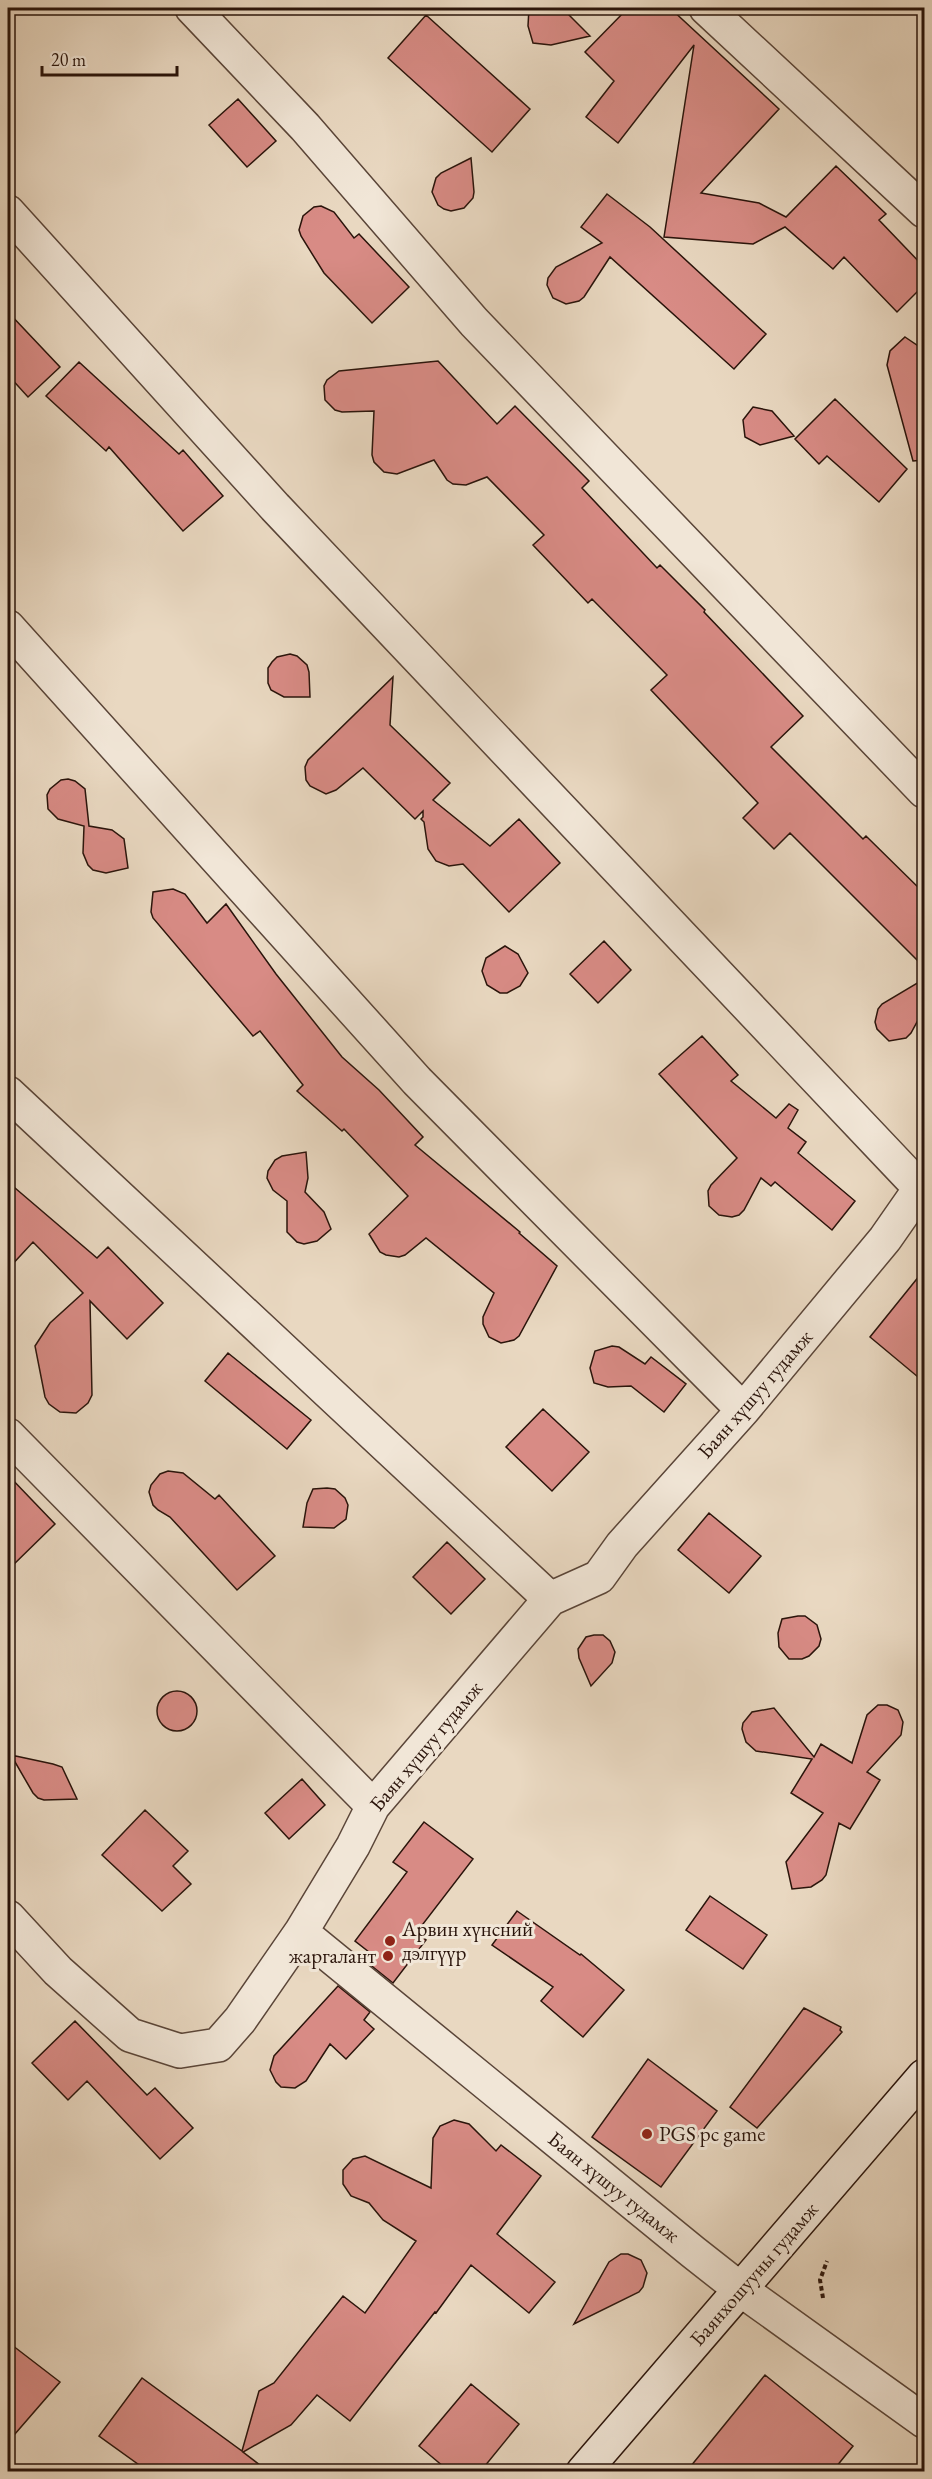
<svg xmlns="http://www.w3.org/2000/svg" width="932" height="2479" viewBox="0 0 932 2479" font-family="'EB Garamond',serif">
<style>
.building{fill:#d88b85;stroke:#2a140b;stroke-width:1.5}
.lines{fill:none;stroke-linecap:round;stroke-linejoin:round}
.minor-casing{stroke:#5a4538;stroke-width:36}
.secondary-casing{stroke:#2a140b;stroke-width:36}
.path{stroke:#2a140b;stroke-width:4;stroke-dasharray:4.5 3;stroke-linecap:butt}
.minor{stroke:#f1e6d7;stroke-width:33}
.secondary{stroke:#f1e6d7;stroke-width:33}
.poi-dot{fill:#8f2418;stroke:#f1e6d7;stroke-width:2}
.labels{text-anchor:middle;stroke-width:6;stroke-linejoin:round;paint-order:stroke}
.street-label{font-size:21px;fill:#2a140b;stroke:#f1e6d7}
.poi-label{font-size:21px;fill:#2a140b;stroke:#f1e6d7;text-anchor:start}
</style>
<rect width="100%" height="100%" fill="#e9d8c1"/>
<filter id="stains"><feTurbulence type="fractalNoise" baseFrequency=".00333" numOctaves="4"/><feColorMatrix values="0 0 0 0 .2 0 0 0 0 .09 0 0 0 0 .02 0 0 0 .5 -.17"/></filter>
<radialGradient id="worn" r=".72"><stop offset=".6" stop-color="#630" stop-opacity="0"/><stop offset="1" stop-color="#630" stop-opacity=".3"/></radialGradient>
<path class="building" d="M529,8H562L590,36L551,45L533,43L528,26Z
M628,8H670L779,109L701,193L759,203L786,217L836,166L886,214L879,220L924,267V285L897,312L844,257L833,269L785,227L753,244L664,237L694,45L618,143L586,117L614,81L585,52Z
M426,15L530,109L492,152L388,58Z
M238,99L276,141L247,167L209,125Z
M471,158L474,192L473,198L464,208L451,211L444,209L438,205L432,192L436,178L441,173Z
M607,194L650,227L766,334L734,369L610,257L584,297L579,301L566,304L553,298L547,285L548,278L556,267L602,243L581,227Z
M321,206L334,212L354,238L359,234L409,287L372,323L324,273L301,236L299,230L303,216L314,207Z
M8,312L60,367L28,397L8,375Z
M905,337L924,350V460L913,461L887,365L890,351Z
M438,361L497,424L515,406L589,481L582,488L657,568L660,565L705,610L704,612L803,716L771,747L863,839L866,836L924,893V967L790,833L774,849L743,818L758,803L651,690L667,675L592,599L588,603L533,545L544,535L487,477L466,485L453,484L447,480L434,460L397,474L384,472L374,462L372,455L374,411L342,412L335,410L325,400L324,386L327,380L339,371Z
M79,362L179,454L183,450L223,496L183,531L109,447L106,451L46,396Z
M835,399L907,469L879,502L827,456L819,464L795,439Z
M753,407L772,411L794,436L760,445L745,437L743,420Z
M290,654L297,656L307,665L309,672L310,697H284L271,690L268,683V668L272,662L277,657Z
M393,677L390,725L450,783L433,800L490,846L519,819L560,863L509,912L463,864L449,866L436,861L428,849L424,822L421,819L423,817V811L415,819L363,768L336,790L326,794L310,786L306,780L305,767L308,760Z
M68,779L75,781L85,789L89,826L112,830L124,839L128,868L106,873L93,870L88,865L83,853L84,826L58,819L48,809L47,795L50,789L61,780Z
M173,889L185,894L207,923L226,904L276,974L342,1057L379,1090L423,1137L415,1145L520,1232L519,1233L557,1266L519,1336L514,1340L501,1343L489,1337L483,1324V1317L494,1293L426,1238L405,1255L399,1257L386,1255L380,1252L369,1234L408,1196L344,1129L342,1131L297,1091L303,1085L260,1031L253,1036L153,918L151,912L153,892Z
M604,941L631,970L598,1003L570,974Z
M505,946L518,954L528,973L520,986L507,993H500L487,985L482,971L486,958Z
M924,979V1009L911,1033L906,1038L889,1041L877,1029L875,1022L878,1009L882,1004Z
M702,1036L738,1075L731,1081L776,1118L789,1104L798,1110L788,1128L806,1142L798,1153L855,1201L832,1230L775,1182L771,1186L761,1178L744,1210L739,1215L732,1217L719,1215L709,1206L708,1191L711,1185L737,1158L659,1074Z
M306,1152L308,1178L305,1192L324,1212L331,1229L317,1241L304,1244L297,1242L287,1232V1201L273,1190L267,1178L268,1171L275,1160L282,1156Z
M8,1182L97,1258L108,1247L163,1303L127,1339L90,1301L92,1395L88,1403L76,1413L60,1412L49,1404L45,1397L35,1346L50,1323L83,1293L33,1242L8,1269Z
M924,1270V1382L870,1337Z
M612,1346L619,1347L645,1364L651,1357L686,1384L664,1412L631,1386L608,1387L594,1383L590,1368L595,1351Z
M228,1353L311,1420L287,1449L205,1381Z
M543,1409L589,1452L552,1491L506,1447Z
M168,1471L183,1473L215,1499L219,1495L275,1556L237,1590L170,1517L158,1510L153,1505L149,1492L151,1485L160,1474Z
M8,1475L55,1524L8,1570Z
M327,1488L335,1489L345,1498L348,1505L346,1519L334,1528L303,1527L307,1503L313,1489Z
M709,1513L761,1556L729,1593L678,1550Z
M447,1542L485,1579L451,1614L413,1577Z
M798,1616H805L817,1625L821,1639L819,1646L809,1656L802,1659H789L779,1647L778,1633L782,1619Z
M594,1635H603L610,1641L615,1652L612,1663L591,1686L579,1658L578,1649L586,1637Z
M157 1711a20 20 0 1 1 40 0a20 20 0 1 1-40 0Z
M878,1705H887L898,1710L903,1722L901,1735L867,1772L880,1780L850,1829L839,1823L826,1875L822,1880L811,1887L792,1889L786,1862L823,1813L791,1793L812,1759L756,1751L746,1742L742,1729L743,1723L752,1712L774,1708L814,1757L821,1744L852,1763L867,1715Z
M11,1755L53,1764L62,1767L77,1799L44,1800L38,1798L33,1793Z
M302,1779L325,1805L289,1839L265,1813Z
M145,1810L188,1851L173,1866L191,1884L162,1911L102,1855Z
M424,1822L473,1859L416,1933L426,1940L393,1983L363,1959L369,1952L355,1941L407,1872L393,1862Z
M710,1896L767,1935L743,1969L686,1930Z
M517,1911L580,1955L581,1954L624,1990L583,2037L541,2001L553,1987L492,1945Z
M338,1986L370,2012L364,2020L374,2029L346,2059L330,2044L306,2081L295,2088L281,2087L276,2082L270,2070L274,2056Z
M804,2008L841,2027L840,2030L842,2032L757,2128L730,2107Z
M75,2021L147,2095L155,2088L193,2128L160,2159L87,2081L68,2100L32,2063Z
M648,2059L717,2111L661,2187L592,2137Z
M454,2120L469,2124L496,2151L501,2145L541,2176L497,2234L555,2282L529,2313L471,2265L436,2313L435,2312L350,2421L317,2395L291,2425L243,2452L269,2472H149L99,2436L142,2378L242,2451L259,2391L274,2383L343,2296L365,2313L416,2241L383,2220L369,2203L351,2196L343,2184V2170L353,2159L365,2156L431,2188L433,2138L440,2126Z
M621,2254H628L641,2260L647,2273L643,2287L639,2292L574,2324L609,2262Z
M8,2342L60,2382L8,2442Z
M765,2375L853,2446L832,2472H686Z
M471,2384L519,2424L480,2472H450L419,2446Z"/>
<g class="lines">
<g class="minor-casing">
<path id="minor" d="M192,8L305,127L474,322L924,791
M706,8L924,211
M8,212L275,507L921,1189
M8,627L417,1081L743,1410
M8,1093L550,1599
M924,1183L885,1239L743,1410L622,1545L599,1577L550,1599L373,1806L353,1846L301,1932L693,2252L740,2289L924,2421
M8,1435L373,1806
M8,1917L58,1971L130,2035L180,2051L218,2045L240,2020L301,1932"/>
</g>
<g class="secondary-casing">
<path id="secondary" d="M583,2472L924,2076"/>
</g>
<path class="path" d="M823,2298L820,2280L827,2261"/>
<use href="#minor" class="minor"/>
<use href="#secondary" class="secondary"/>
</g>
<g class="poi-dot">
<circle cx="390" cy="1941" r="6"/>
<circle cx="388" cy="1956" r="6"/>
<circle cx="647" cy="2134" r="6"/>
</g>
<g class="labels">
<g class="street-label">
<text transform="translate(755 1394) rotate(-49)" y="7">Баян хүшуу гудамж</text>
<text transform="translate(426 1746) rotate(-50)" y="7">Баян хүшуу гудамж</text>
<text transform="translate(614 2187) rotate(39)" y="7">Баян хүшуу гудамж</text>
<text transform="translate(754 2274) rotate(-49)" y="7">Баянхошууны гудамж</text>
</g>
<g class="poi-label">
<text x="402" y="1936">Арвин хүнсний<tspan x="402" dy="24">дэлгүүр</tspan></text>
<text x="376" y="1963" text-anchor="end">жаргалант</text>
<text x="659" y="2141">PGS pc game</text>
</g>
</g>
<rect width="932" height="2479" fill="none" stroke="#e9d8c1" stroke-width="30"/>
<rect x="9" y="9" width="914" height="2461" fill="none" stroke="#2a140b" stroke-width="3"/>
<rect x="15" y="15" width="902" height="2449" fill="none" stroke="#2a140b" stroke-width="1.5"/>
<path d="M42 66v9h135v-9" fill="none" stroke="#2a140b" stroke-width="3"/>
<text x="51" y="66" font-size="18" fill="#2a140b" stroke="#f1e6d7" stroke-width="4.5" paint-order="stroke">20 m</text>
<rect width="100%" height="100%" filter="url(#stains)"/>
<rect width="100%" height="100%" fill="url(#worn)"/>
</svg>
